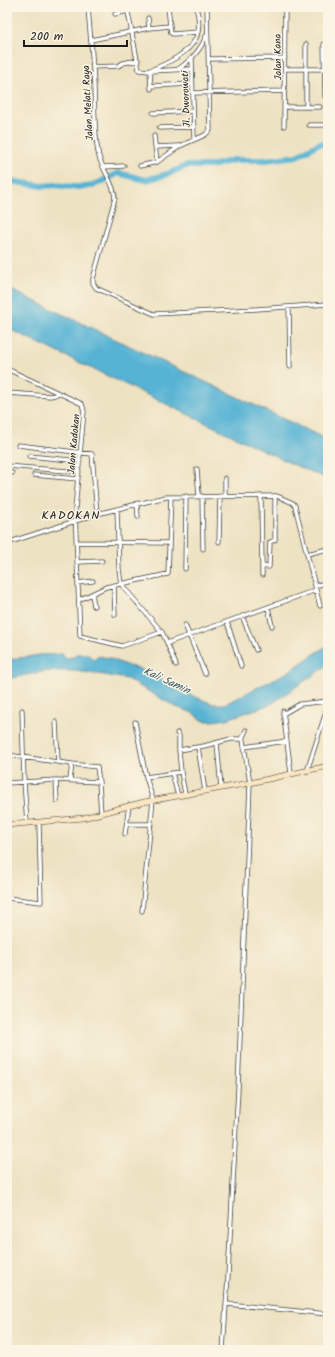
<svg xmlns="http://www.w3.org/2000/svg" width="335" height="1357" viewBox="0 0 335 1357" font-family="Kalam,sans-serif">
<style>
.water{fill:#56b3d4;stroke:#396878}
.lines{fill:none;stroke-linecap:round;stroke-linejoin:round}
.river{stroke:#56b3d4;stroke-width:6}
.street-casing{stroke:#3b3a35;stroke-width:5}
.secondary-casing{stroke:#3b3a35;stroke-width:6}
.street{stroke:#fff;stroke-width:3.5}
.secondary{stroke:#fbe6c3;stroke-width:5}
.labels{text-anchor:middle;stroke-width:3;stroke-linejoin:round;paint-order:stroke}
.street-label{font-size:10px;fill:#1c1c1c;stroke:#fcf5e5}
.water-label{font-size:11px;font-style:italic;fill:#335866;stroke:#fcf5e5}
.quarter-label{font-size:12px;letter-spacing:1px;fill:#1c1c1c;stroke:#fcf5e5}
</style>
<rect width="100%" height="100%" fill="#fcf5e5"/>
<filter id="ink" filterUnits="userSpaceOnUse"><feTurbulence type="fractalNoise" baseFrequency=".025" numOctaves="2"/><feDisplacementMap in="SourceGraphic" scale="8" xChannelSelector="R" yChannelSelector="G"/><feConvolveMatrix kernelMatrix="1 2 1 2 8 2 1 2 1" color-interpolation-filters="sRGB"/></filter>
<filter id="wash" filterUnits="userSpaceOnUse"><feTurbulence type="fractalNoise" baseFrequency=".012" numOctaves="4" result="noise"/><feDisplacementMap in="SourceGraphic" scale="16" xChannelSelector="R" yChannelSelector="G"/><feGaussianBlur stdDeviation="0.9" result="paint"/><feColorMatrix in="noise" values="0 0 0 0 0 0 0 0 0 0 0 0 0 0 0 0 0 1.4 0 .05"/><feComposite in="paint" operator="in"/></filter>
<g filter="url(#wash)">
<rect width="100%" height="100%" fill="#ede2c2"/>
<path class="water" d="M7,288L328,440V479L292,464L7,328Z
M328,645V665L271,704L227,719L212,721H204L191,712L176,707L127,679L99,674L75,671H46L7,679V660L39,655L63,654L66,658L74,657L76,654H88L93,659H96L97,656L109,658L128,666L138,668L160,679L171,687L213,704H225L288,672Z"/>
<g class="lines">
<path class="river" d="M7,178L9,181L42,186L55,185L72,187H86L99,183L118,173L146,180L168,174L186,166H211L234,160H265L297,156L318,144L328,143"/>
</g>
</g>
<g filter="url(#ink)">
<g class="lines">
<g class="street-casing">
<path id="street" d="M88,7C90,34 93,60 94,87C95,109 94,130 98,152C100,168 114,181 115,198L93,279V283L96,288L154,314L257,309L328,304
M127,7L139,70L150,71L192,69
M115,14L128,11
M148,18L149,28
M7,22V26
M170,26L171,33L173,34L198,32
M91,40L149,28L170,26L168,7
M306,44V107
M324,44L325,97
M192,58L194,140
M208,59L285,58
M93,67L118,66L123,63L138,60
M178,69C190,61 201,50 206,36
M285,69H328
M151,86L192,84
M151,89L150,70C165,65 189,53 196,38C200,29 199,17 196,7
M192,93L285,91
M285,107H320
M153,113L193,111
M309,125H328
M284,126L285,7
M159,128L193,127
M154,136L157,162
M155,147L179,146
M140,166L157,162L180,146L205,135L210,130L207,7
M103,167L124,166
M328,193L327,195L328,223
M289,307L290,367
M7,369L78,402L82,404L84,411L75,509L80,636L122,646L162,632
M7,393L50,396L55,395L58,393
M18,445L92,454L97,514
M29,456L80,461
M7,466L79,472
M197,469L199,496
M7,473H12
M34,475L78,479
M225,478V496
M202,496L203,549
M261,496L262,566L269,567L270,542L275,540V496
M137,503L138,517
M117,509L119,569L121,584L162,632L167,643L316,590
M7,529H9
M76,542L168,543
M219,542L220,496
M7,543L97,514L166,497L277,496L293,503L295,506L320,606
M307,554L328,549
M77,562L102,561
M185,569L186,496
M262,575V566
M78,583L93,581
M114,585L115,615
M315,586L328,582
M92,594L94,606
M79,600L106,587L168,574L171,497
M268,607L272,626
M242,616L256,650
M227,622L241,666
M185,625L205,674
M167,643L176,665
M22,710L24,782L27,823
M283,711L291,773
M283,714L300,704L328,701
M56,722L58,762
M135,722L146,777L153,800L142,911
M177,733L179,736V750
M217,743L221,788
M198,747L205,791
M244,747L287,741
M7,755L72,764L70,780
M72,764L97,767L99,782
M307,771L325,715L328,700
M181,772L179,750L204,746L231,739H242
M172,773L178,796
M146,777L181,772L185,794
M56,780L57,801
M7,783L56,780L99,782L101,814
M128,824H151
M125,834L129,805
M7,898L41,902L39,822
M227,1304L328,1314
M223,1350L228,1276L238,1089L249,810L250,783L243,740L242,739L246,730"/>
</g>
<g class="secondary-casing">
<path id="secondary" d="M7,825L83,818L144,802L250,783L328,766"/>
</g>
<use href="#street" class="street"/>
<use href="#secondary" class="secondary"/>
</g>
</g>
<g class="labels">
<g class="street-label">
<text transform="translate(277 57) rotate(-91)" y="4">Jalan Kana</text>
<text transform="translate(185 99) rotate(-92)" y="4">Jl. Dworowati</text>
<text transform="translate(87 103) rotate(-93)" y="4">Jalan Melati Raya</text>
<text transform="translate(73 444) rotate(-85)" y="4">Jalan Kadokan</text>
</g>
<g class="water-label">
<text transform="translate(167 680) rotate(25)" y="4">Kali Samin</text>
</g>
<g class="quarter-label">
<text x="71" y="519">KADOKAN</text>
</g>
</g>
<rect width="335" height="1357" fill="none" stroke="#fcf5e5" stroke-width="24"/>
<path d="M24 40v6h103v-6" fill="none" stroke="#1c1c1c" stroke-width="2"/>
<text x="30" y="40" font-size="12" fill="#1c1c1c" stroke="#fcf5e5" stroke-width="3" paint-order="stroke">200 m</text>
</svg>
